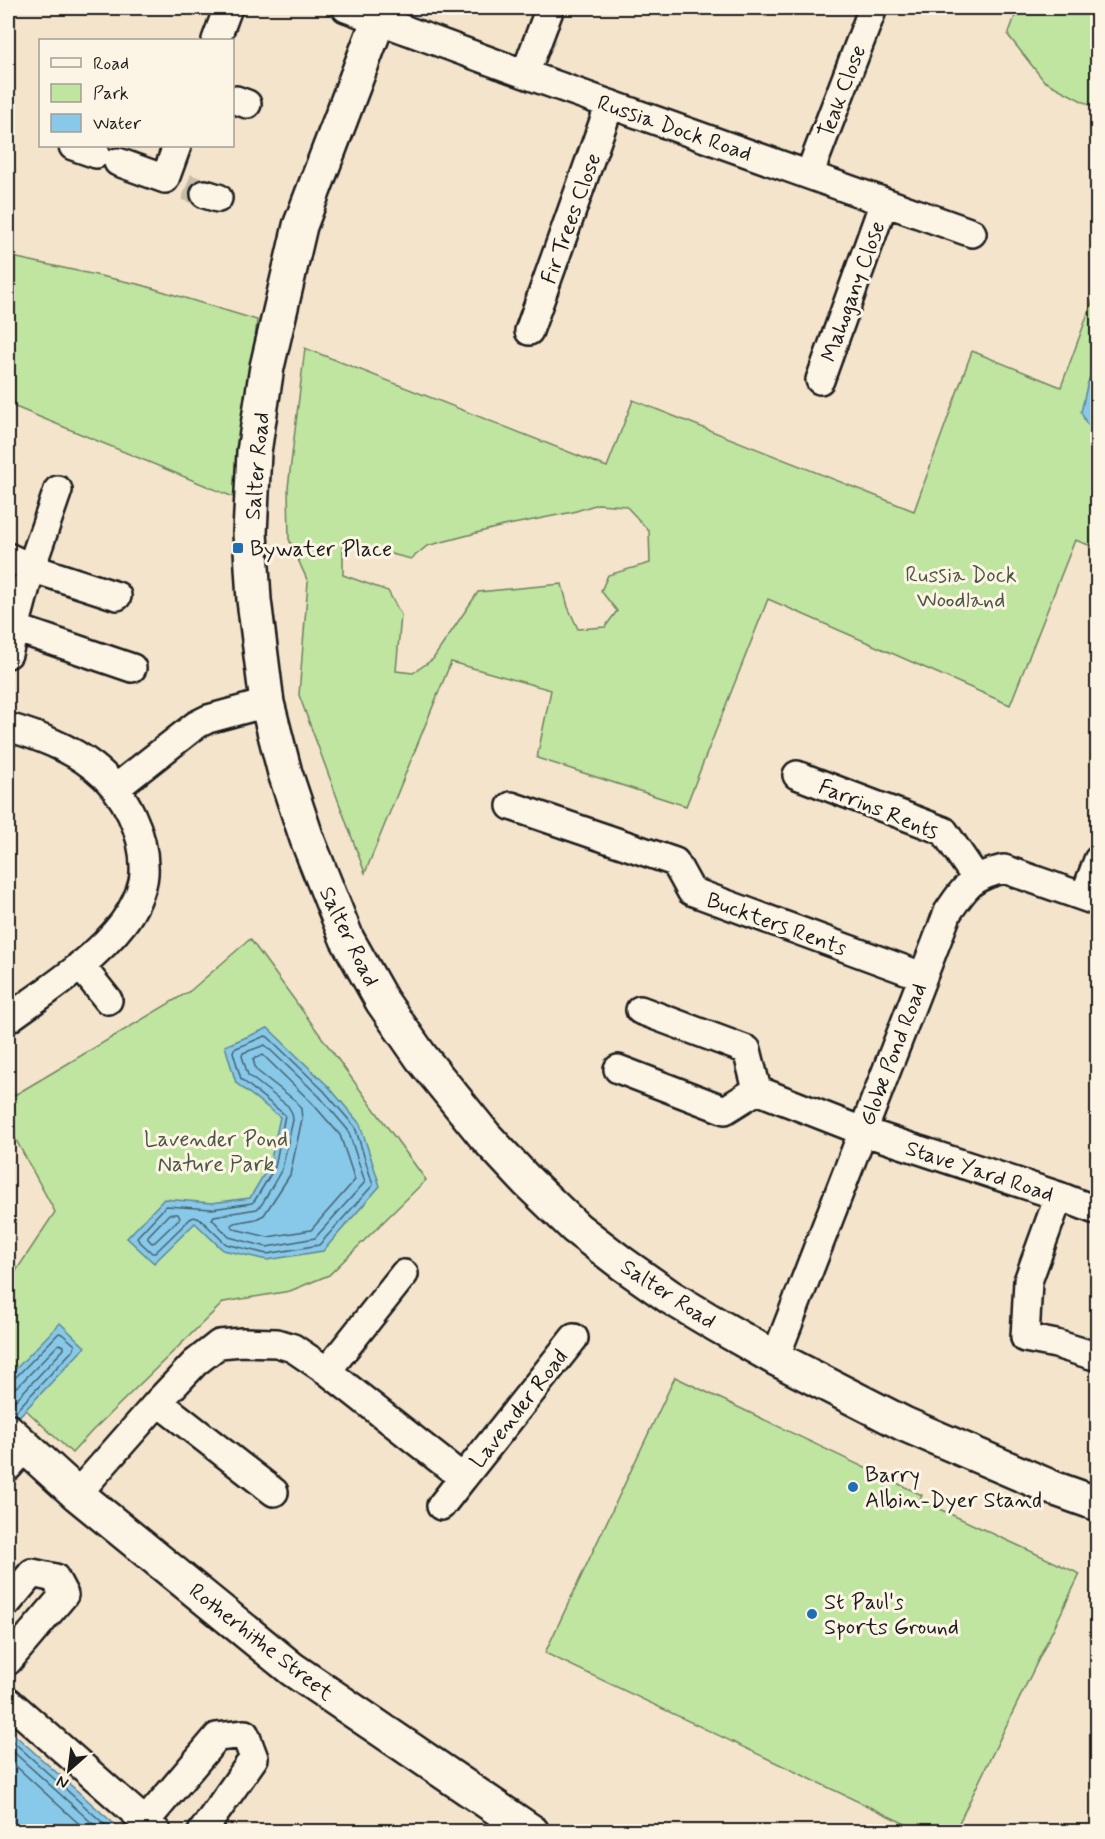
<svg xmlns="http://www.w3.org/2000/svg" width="1105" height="1839" viewBox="0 0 1105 1839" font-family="Mynerve,sans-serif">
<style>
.green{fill:#bfe5a0;stroke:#6e805e;stroke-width:1.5;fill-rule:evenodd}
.water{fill:#88c9e9;stroke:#5d8497;stroke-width:1.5}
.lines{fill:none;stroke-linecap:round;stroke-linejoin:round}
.shore{stroke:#47616e;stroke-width:1.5}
.minor-tunnel{stroke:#c9bca9;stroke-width:27;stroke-dasharray:27 14;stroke-linecap:butt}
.minor-casing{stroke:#1c1c1c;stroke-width:32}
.tertiary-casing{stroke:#1c1c1c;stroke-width:38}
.secondary-casing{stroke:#1c1c1c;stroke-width:38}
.minor{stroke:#fcf5e5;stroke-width:27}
.tertiary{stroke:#fcf5e5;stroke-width:33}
.secondary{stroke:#fcf5e5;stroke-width:33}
.poi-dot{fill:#1f6fb2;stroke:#fcf5e5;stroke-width:2}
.labels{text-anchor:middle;stroke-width:6;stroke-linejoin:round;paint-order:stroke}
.street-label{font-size:22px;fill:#1c1c1c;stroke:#fcf5e5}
.poi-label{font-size:22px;fill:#1c1c1c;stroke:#fcf5e5;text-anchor:start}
.park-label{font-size:22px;fill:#4d5844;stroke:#fcf5e5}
</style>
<rect width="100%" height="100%" fill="#f4e4cc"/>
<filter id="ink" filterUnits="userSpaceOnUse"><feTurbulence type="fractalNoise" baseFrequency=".0167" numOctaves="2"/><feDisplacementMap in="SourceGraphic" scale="12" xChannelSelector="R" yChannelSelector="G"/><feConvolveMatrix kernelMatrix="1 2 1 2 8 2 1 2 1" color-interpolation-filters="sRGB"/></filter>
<g filter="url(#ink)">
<path class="green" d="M1018,8H1097V109L1044,81L1008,35Z
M8,256L142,285L257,320L238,499L8,404Z
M1097,289L1098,470L1093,471L1097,483V548L1075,540L1010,705L768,599L686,806L537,758L551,690L451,662L365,873L299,695L308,582L289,539L288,488L305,348L607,467L633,400L914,511L972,351L1061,387ZM598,504L626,506L649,531L650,563L608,575L601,591L617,611L605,627L578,629L568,607L562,584L478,592L433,659L413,673L396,671L401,615L388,591L343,575V542L411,559L427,546L499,527L573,512Z
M250,939L426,1180L329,1275L290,1291L224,1302L92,1431L72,1453L8,1393V1283L55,1212L8,1125V1099L190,991Z
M675,1377L922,1495L920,1500L1080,1574L955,1831H920L545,1653Z"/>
<path class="water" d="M1097,364V432L1086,423L1081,412C1085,397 1087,376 1097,364Z
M268,1028L329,1087L360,1124L380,1186L323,1251L267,1260L223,1250L195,1223L154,1263L127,1238L164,1199L211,1203L250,1198L270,1164L280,1117L236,1083L225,1046Z
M60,1323L85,1347L8,1428V1377Z
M8,1729L122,1831H8Z"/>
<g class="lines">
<path class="shore" d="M265,1036L268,1037L324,1091L355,1127L373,1185L319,1245L267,1254L226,1244L200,1219L194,1217L190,1219L155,1253H152L138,1240L137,1237L166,1206L212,1209L252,1203L255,1200L275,1167L285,1115L241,1079L233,1052L234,1049Z
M265,1045L319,1096L348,1130L365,1182L315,1238L267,1247L229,1237L212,1219L214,1216L257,1209L262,1204L282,1169L293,1120L292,1113L288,1106L248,1075L242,1056L243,1053Z
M263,1055L312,1103L340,1135L355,1180L311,1230L268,1237L234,1229L231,1225L234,1223L256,1219L264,1215L290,1175L302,1119L301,1109L296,1101L256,1070L253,1059Z
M169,1214H178L180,1218L155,1242L152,1243L148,1239V1236Z
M8,1381L14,1379L59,1333L62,1334L75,1345L74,1349L13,1414
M8,1389L14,1388L19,1385L59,1344L64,1346V1349L8,1408
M8,1737L113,1832
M8,1747L102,1832
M8,1759L88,1832"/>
<path class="minor-tunnel" d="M186,187L205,194"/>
<g class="minor-casing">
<path id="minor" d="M346,8L525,74L972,233
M216,40L228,8
M525,74L550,8
M236,100L247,104
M73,146L96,154
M118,162L165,179L177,146
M809,175L873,8
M205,194L218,198
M529,331L610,104
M820,380L884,202
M8,557L31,568L117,596
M15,628L132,668
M8,654L31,568L58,490
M8,727C38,736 69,747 94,767C125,791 146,834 144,874C143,890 133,910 123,923C94,961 46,991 8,1019
M797,775L944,831L976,878
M116,788L196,725L208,719L267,703
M511,806L675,862L691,891L922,976
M1084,897L1098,860
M80,965L108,1000
M640,1010L747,1050L757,1090L862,1131L1059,1196L1098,1211
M618,1069L725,1110L757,1090
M1059,1196L1028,1281L1025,1338L1056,1344L1098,1357
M775,1358L948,912C966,886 972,876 1004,869L1098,902
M327,1371L404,1274
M158,1402L274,1492
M8,1467L26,1447
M77,1494L158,1402L195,1363L219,1344L242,1342L277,1343L293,1348L327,1371L463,1478L574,1338
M441,1506L463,1478
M8,1602L32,1573L55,1578L64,1595L8,1661
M8,1701L157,1832
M145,1822L217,1737L245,1734L254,1758L202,1832"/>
</g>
<g class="tertiary-casing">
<path id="tertiary" d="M8,1431L77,1494L292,1669L532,1832"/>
</g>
<g class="secondary-casing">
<path id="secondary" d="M383,8L300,226L267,367L254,452L250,533L254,600L267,703L285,773L307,839L347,939L382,1001L421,1057L485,1136L527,1181L576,1228L623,1264L670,1297L717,1325L775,1358L904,1424L1053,1488L1098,1504"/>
</g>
<use href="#minor" class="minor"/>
<use href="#tertiary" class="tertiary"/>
<use href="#secondary" class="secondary"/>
</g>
</g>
<g class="poi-dot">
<rect x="232" y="542" width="12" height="12" rx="3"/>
<circle cx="853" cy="1487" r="6"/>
<circle cx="812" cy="1614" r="6"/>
</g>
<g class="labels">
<g class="street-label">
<text transform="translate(841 91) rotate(-69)" y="8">Teak Close</text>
<text transform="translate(675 127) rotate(19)" y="8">Russia Dock Road</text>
<text transform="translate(570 218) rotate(-70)" y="8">Fir Trees Close</text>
<text transform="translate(852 291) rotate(-70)" y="8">Mahogany Close</text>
<text transform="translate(256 466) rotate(-85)" y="8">Salter Road</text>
<text transform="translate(879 808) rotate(22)" y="8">Farrins Rents</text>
<text transform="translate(777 923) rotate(20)" y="8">Buckters Rents</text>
<text transform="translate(350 936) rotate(64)" y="8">Salter Road</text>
<text transform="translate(892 1054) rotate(-69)" y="8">Globe Pond Road</text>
<text transform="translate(980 1170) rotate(18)" y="8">Stave Yard Road</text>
<text transform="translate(669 1293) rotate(33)" y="8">Salter Road</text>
<text transform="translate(518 1408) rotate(-52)" y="8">Lavender Road</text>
<text transform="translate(262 1641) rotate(38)" y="8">Rotherhithe Street</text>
</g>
<g class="poi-label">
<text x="250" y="556">Bywater Place</text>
<text x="865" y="1482">Barry<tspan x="865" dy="25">Albin-Dyer Stand</tspan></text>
<text x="824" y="1609">St Paul's<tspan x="824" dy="25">Sports Ground</tspan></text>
</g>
<g class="park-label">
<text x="961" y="582">Russia Dock<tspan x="961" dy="25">Woodland</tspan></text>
<text x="216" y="1146">Lavender Pond<tspan x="216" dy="25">Nature Park</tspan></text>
</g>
</g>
<rect width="1105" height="1839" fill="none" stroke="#fcf5e5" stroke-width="30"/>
<rect x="15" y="15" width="1075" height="1809" fill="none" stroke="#1c1c1c" stroke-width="2" filter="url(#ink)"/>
<rect x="39" y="39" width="195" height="108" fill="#fcf5e5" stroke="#a29e95" stroke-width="1.5"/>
<rect x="51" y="58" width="30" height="9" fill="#fcf5e5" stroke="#a29e95" stroke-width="1.5"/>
<text x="93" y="69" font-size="18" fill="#1c1c1c">Road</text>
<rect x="51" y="84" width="30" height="18" fill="#bfe5a0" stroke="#a29e95" stroke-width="1.5"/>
<text x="93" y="99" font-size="18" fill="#1c1c1c">Park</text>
<rect x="51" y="114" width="30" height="18" fill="#88c9e9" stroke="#a29e95" stroke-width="1.5"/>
<text x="93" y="129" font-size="18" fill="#1c1c1c">Water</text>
<g transform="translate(69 1770) rotate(208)" stroke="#fcf5e5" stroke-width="4.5" paint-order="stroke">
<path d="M0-4.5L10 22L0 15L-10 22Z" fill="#1c1c1c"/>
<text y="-9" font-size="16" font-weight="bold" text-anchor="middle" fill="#1c1c1c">N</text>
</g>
</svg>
